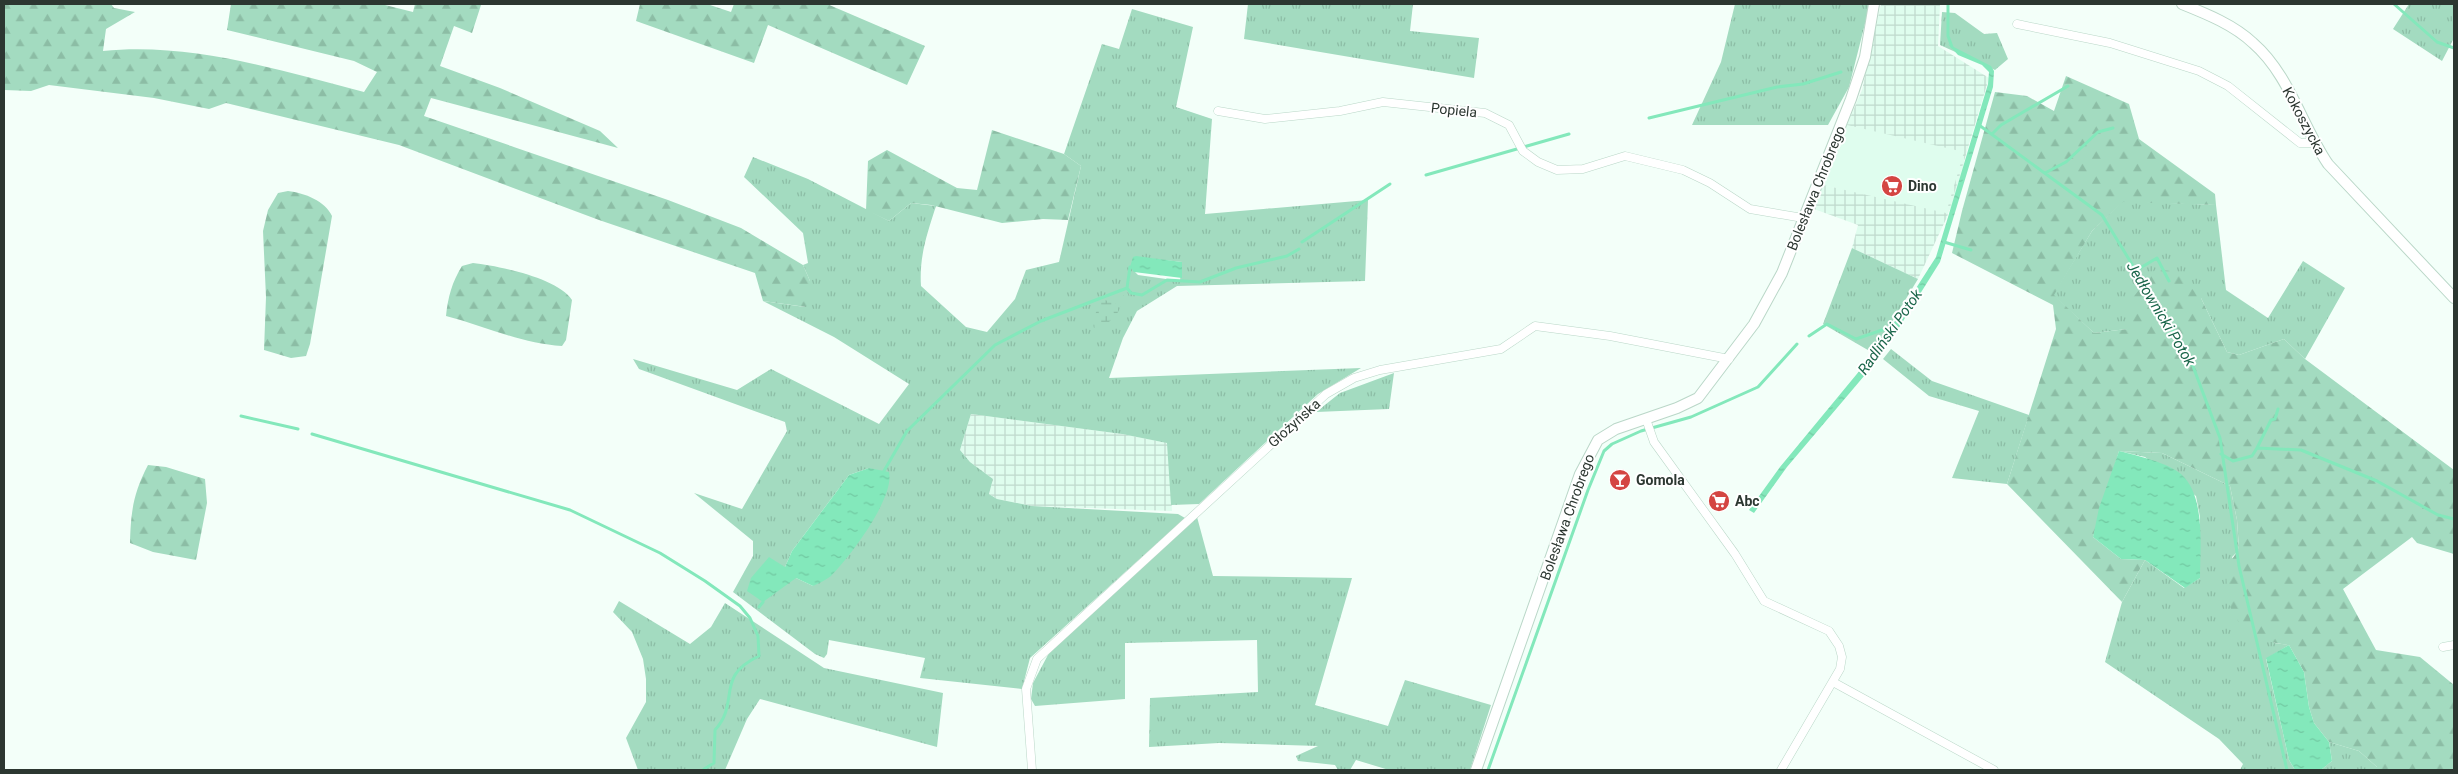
<svg xmlns="http://www.w3.org/2000/svg" width="2458" height="774" viewBox="0 0 2458 774" font-family="Roboto,sans-serif">
<style>
.built{fill:#dffdee}
.industrial{fill:url(#industrial-grid)}
.grass{fill:url(#grass-tufts);fill-rule:evenodd}
.forest{fill:url(#forest-firs)}
.wetland{fill:url(#wetland-marsh)}
.water{fill:url(#water-ripples)}
.lines{fill:none;stroke-linecap:round;stroke-linejoin:round}
.stream{stroke:#83e8bb;stroke-width:3}
.street-casing{stroke:#bad7c8;stroke-width:9}
.secondary-casing{stroke:#bad7c8;stroke-width:12}
.street{stroke:#fff;stroke-width:8}
.secondary{stroke:#fff;stroke-width:10}
.labels{text-anchor:middle;stroke-width:4;stroke-linejoin:round;paint-order:stroke}
.street-label{font-size:14px;fill:#2c3731;stroke:#fff}
.poi-label{font-size:14px;font-weight:bold;fill:#2c3731;stroke:#fff;text-anchor:start}
.water-label{font-size:15px;font-style:italic;fill:#1a664a;stroke:#fff}
</style>
<defs>
<pattern id="industrial-grid" width="8" height="8" patternUnits="userSpaceOnUse" patternTransform="scale(1.25)"><rect width="8" height="8" fill="#dffdee"/><path d="M0 4h8M4 0v8" fill="none" stroke="#c0d9cd"/></pattern>
<pattern id="grass-tufts" width="24" height="20" patternUnits="userSpaceOnUse" patternTransform="scale(1.25)"><rect width="24" height="20" fill="#a3dbc0"/><path d="M3 7l-1-3M5 7V3M7 7l1-3M15 17l-1-3M17 17v-4M19 17l1-3" fill="none" stroke="#8cbda5"/></pattern>
<pattern id="forest-firs" width="22" height="20" patternUnits="userSpaceOnUse" patternTransform="scale(1.25)"><rect width="22" height="20" fill="#a3dbc0"/><path d="M5 1l3.5 6h-7zM16 11l3.5 6h-7z" fill="#8cbda5"/></pattern>
<pattern id="wetland-marsh" width="20" height="14" patternUnits="userSpaceOnUse" patternTransform="scale(1.25)"><rect width="20" height="14" fill="#a3dbc0"/><path d="M1 5h8M5 5V1M11 12h8M15 12V8" fill="none" stroke="#8cbda5"/></pattern>
<pattern id="water-ripples" width="26" height="14" patternUnits="userSpaceOnUse" patternTransform="scale(1.25)"><rect width="26" height="14" fill="#83e8bb"/><path d="M2 4q2-2 4 0t4 0M15 11q2-2 4 0t4 0" fill="none" stroke="#71c8a1"/></pattern>
</defs>
<rect width="100%" height="100%" fill="#f3fff9"/>
<path class="built" d="M1847,124L1966,152L1958,196L1946,216L1823,185Z"/>
<path class="industrial" d="M1881,4H1940L1938,46L1989,78L1947,217L1918,279L1852,248L1858,225L1814,209L1823,185L1946,213L1964,152L1847,125L1862,90Z
M971,414L1122,434L1168,443L1172,511L1032,506L997,499L989,494L993,479L970,462L960,450Z"/>
<path class="grass" d="M1248,4H1413L1410,31L1479,38L1474,78L1244,39Z
M1735,4H1870L1849,87L1828,125H1692L1721,62Z
M2409,4H2454V38L2442,61L2393,29Z
M1132,9L1193,27L1176,107L1212,119L1205,214L1368,200L1365,281L1177,286L1137,311L1123,338L1109,378L1361,368L1318,394L1199,504L1171,505L1167,443L1122,434L971,414L960,450L970,462L993,479L989,494L997,499L1032,506L1178,514L1185,518L1030,658L1022,689L920,678L925,658L829,640L827,654L824,658L815,654L733,592L753,556V541L694,493L742,509L787,431L785,422L639,369L633,359L737,390L771,369L879,424L909,384L834,337L763,301L805,307L810,281L803,265L808,263L803,233L744,177L753,157L808,179L889,221L911,203L936,206C927,234 919,257 921,286L966,327L987,332L1015,299L1026,270L1059,262L1081,166L1064,154L1102,44L1119,49ZM1136,257L1182,262L1180,281L1138,275L1134,271ZM869,468L813,586L796,578L785,567L792,551L849,475Z
M1942,12L1955,13L1984,34L1997,33L2008,59L1995,70L1940,45Z
M2123,201L2216,205L2226,290L2268,318L2303,261L2345,288L2305,359L2284,339L2239,355L2227,352L2201,298L2127,329L2094,333L2053,295L2092,231Z
M1852,248L1918,279L1873,353L1823,324Z
M1891,349L1932,381L2029,415L2007,484L1952,478L1979,411L1929,396L1883,359Z
M1394,373L1389,409L1316,412L1340,393Z
M2119,451L2162,453L2230,486L2237,520L2239,550L2232,557L2274,643L2289,645L2266,659L2289,760L2295,770H2240L2243,764L2219,739L2105,662L2122,602L2145,560L2184,588L2200,578V517L2196,496L2145,457Z
M1197,517L1213,576L1352,578L1315,705L1388,726L1405,680L1491,705L1470,770H1389L1356,760L1350,770H1338L1335,765L1298,761L1296,756L1318,746L1219,743L1149,747L1150,698L1258,692L1257,640L1125,643V699L1035,706L1031,699L1033,683L1049,653Z
M619,601L690,644L711,627L725,603L824,668L943,693L937,747L760,699L747,719L725,770H638L626,738L646,702V679L643,659L632,632L613,612Z
M2329,742L2359,751L2377,767V770H2321L2332,761Z"/>
<path class="forest" d="M4,4H111L114,8L135,12L106,29L103,51C191,42 279,70 364,92L377,72L354,61L227,30L231,4H381L413,12L415,4L481,5L472,33L454,26L440,66L500,88L600,131L618,148L431,98L424,116L668,200L741,228L803,265L810,281L813,298L806,307L763,301L755,273L599,220L399,145L226,103L209,109L154,98L49,85L31,91L4,90Z
M640,4H707L731,12L734,4H827L925,46L907,85L768,25L754,63L636,21Z
M2066,76L2129,104L2139,139L2215,194L2216,205L2123,202L2092,231L2054,295L2094,333L2127,329L2131,300L2155,270L2175,271L2201,298L2227,352L2239,355L2284,339L2305,359L2454,470V554L2417,543L2412,537L2343,589L2376,650L2420,657L2454,685V770H2377V767L2359,751L2329,742L2314,723L2309,707L2304,672L2289,645C2263,642 2245,636 2232,611C2226,600 2227,581 2226,568L2239,549L2237,520L2230,486L2162,453L2119,451L2093,537L2121,559L2145,560L2122,602L2007,484L2056,329L2053,305L1952,253L1962,211L1995,92L2027,96L2054,111Z
M992,130L1064,154L1081,166L1068,220L1043,219L1002,223L931,205L911,203L889,221L866,210L868,161L887,150L957,188L977,190Z
M288,191C305,193 325,201 332,216L310,344L306,356L291,358L264,350L266,297L263,231L268,210L278,193Z
M473,263C499,266 558,278 572,300L566,340L562,346C522,344 485,326 446,316C448,297 452,282 462,266Z
M148,465L166,467L205,479L207,503L196,560L153,552L130,543C131,511 133,494 148,465Z"/>
<path class="wetland" d="M1127,292L1130,299L1129,302H1122C1120,314 1107,327 1094,328L1093,324L1086,325L1085,328L1078,329L1082,323C1094,323 1096,313 1099,303L1105,300L1115,304Z"/>
<path class="water" d="M1948,44L1991,66L1994,71L1993,87L1940,262L1885,350L1879,346L1936,257L1988,84L1989,72L1982,65L1958,55Z
M1136,256L1182,262V278L1134,272L1130,267L1133,257Z
M1875,352L1881,356L1787,467L1754,513L1749,510L1780,467Z
M2119,451C2136,455 2168,463 2181,474C2206,496 2200,548 2200,578L2185,588L2145,560L2121,559L2093,537L2099,508Z
M869,468L889,472C895,498 849,558 831,576C826,580 819,583 813,586L796,578L763,602L747,591L751,578L769,557L785,567L792,551L849,475Z
M2289,645L2304,672L2309,707L2314,723L2329,742L2332,761L2321,770H2295L2289,760L2266,658Z"/>
<g class="lines">
<path class="stream" d="M1948,4V36L1952,47
M2394,4L2437,42L2454,48
M1649,118L1777,87L1803,84L1841,72
M1979,125L2102,215L2191,361L2220,438L2239,566L2287,770
M1992,134L2001,125L2068,86
M2045,173L2066,162L2098,132L2113,128
M1426,175L1569,134
M1302,242L1390,184
M1944,242L1971,250
M2135,271L2157,258L2169,281
M1127,288L1130,267
M1809,336L1827,324L1856,339L1885,329H1894
M1876,356L1884,345
M241,416L298,429
M312,434L570,510L660,553L705,581L740,606L750,618L758,636L759,656C714,677 741,701 715,730L714,763L704,769
M2257,448L2271,420L2275,419L2278,409
M2221,454L2233,461L2252,456L2257,448L2301,450L2377,481L2438,515L2454,519
M884,471L907,431L995,345L1041,321L1127,288L1131,293L1142,295L1167,280L1200,282L1236,268L1287,256L1299,249
M759,607L763,602
M1488,770L1588,490L1604,451L1612,444L1641,431L1691,417L1758,387L1797,344"/>
<g class="street-casing">
<path id="street" d="M2017,24L2110,43L2199,71L2228,86L2300,143H2314
M1218,111L1265,119L1340,111L1383,102L1485,113L1509,125L1523,151L1538,162L1557,170L1583,169L1625,156L1683,170L1710,183L1750,209L1803,218
M1646,419L1654,442L1735,554L1764,601L1829,631L1839,646L1842,657L1840,669L1781,770
M2443,647L2454,645
M1833,682L1994,770
M1032,770L1026,689L1037,659L1326,394L1354,378L1380,370L1501,349L1535,326L1610,336L1729,359"/>
</g>
<g class="secondary-casing">
<path id="secondary" d="M2182,4C2207,14 2234,25 2253,43C2289,74 2302,126 2328,164L2454,298
M1476,770L1580,474L1598,440L1616,429L1677,408L1698,398L1754,324L1782,273L1851,99L1865,57L1874,4"/>
</g>
<use href="#street" class="street"/>
<use href="#secondary" class="secondary"/>
</g>
<defs>
<g id="supermarket-disc" transform="scale(1.125)"><circle r="9.5" fill="#d44542" stroke="#fff"/><path d="M-6-5.5h2.5l.6 2H6L4.5 2H-2.5L-4.4-4H-6ZM-1.5 3.2a1.3 1.3 0 1 0 .1 0ZM3 3.2a1.3 1.3 0 1 0 .1 0Z" fill="#fff"/></g>
<g id="bar-disc" transform="scale(1.125)"><circle r="9.5" fill="#d44542" stroke="#fff"/><path d="M-6-5H6L.8 .8V4.5H3.5V6h-7V4.5H-.8V.8Z" fill="#fff"/></g>
</defs>
<g fill-rule="evenodd">
<use href="#supermarket-disc" x="1892" y="186"/>
<use href="#bar-disc" x="1620" y="480"/>
<use href="#supermarket-disc" x="1719" y="501"/>
</g>
<g class="labels">
<g class="street-label">
<text transform="translate(1454 110) rotate(6)" y="5">Popiela</text>
<text transform="translate(2304 121) rotate(62)" y="5">Kokoszycka</text>
<text transform="translate(1816 188) rotate(-68)" y="5">Bolesława Chrobrego</text>
<text transform="translate(1294 423) rotate(-42)" y="5">Głożyńska</text>
<text transform="translate(1567 517) rotate(-70)" y="5">Bolesława Chrobrego</text>
</g>
<g class="poi-label">
<text x="1908" y="191">Dino</text>
<text x="1636" y="485">Gomola</text>
<text x="1735" y="506">Abc</text>
</g>
<g class="water-label">
<text transform="translate(2161 314) rotate(59)" y="5">Jedłownicki Potok</text>
<text transform="translate(1890 332) rotate(-55)" y="5">Radliński Potok</text>
</g>
</g>
<rect width="2458" height="774" fill="none" stroke="#2c3731" stroke-width="10"/>
</svg>
